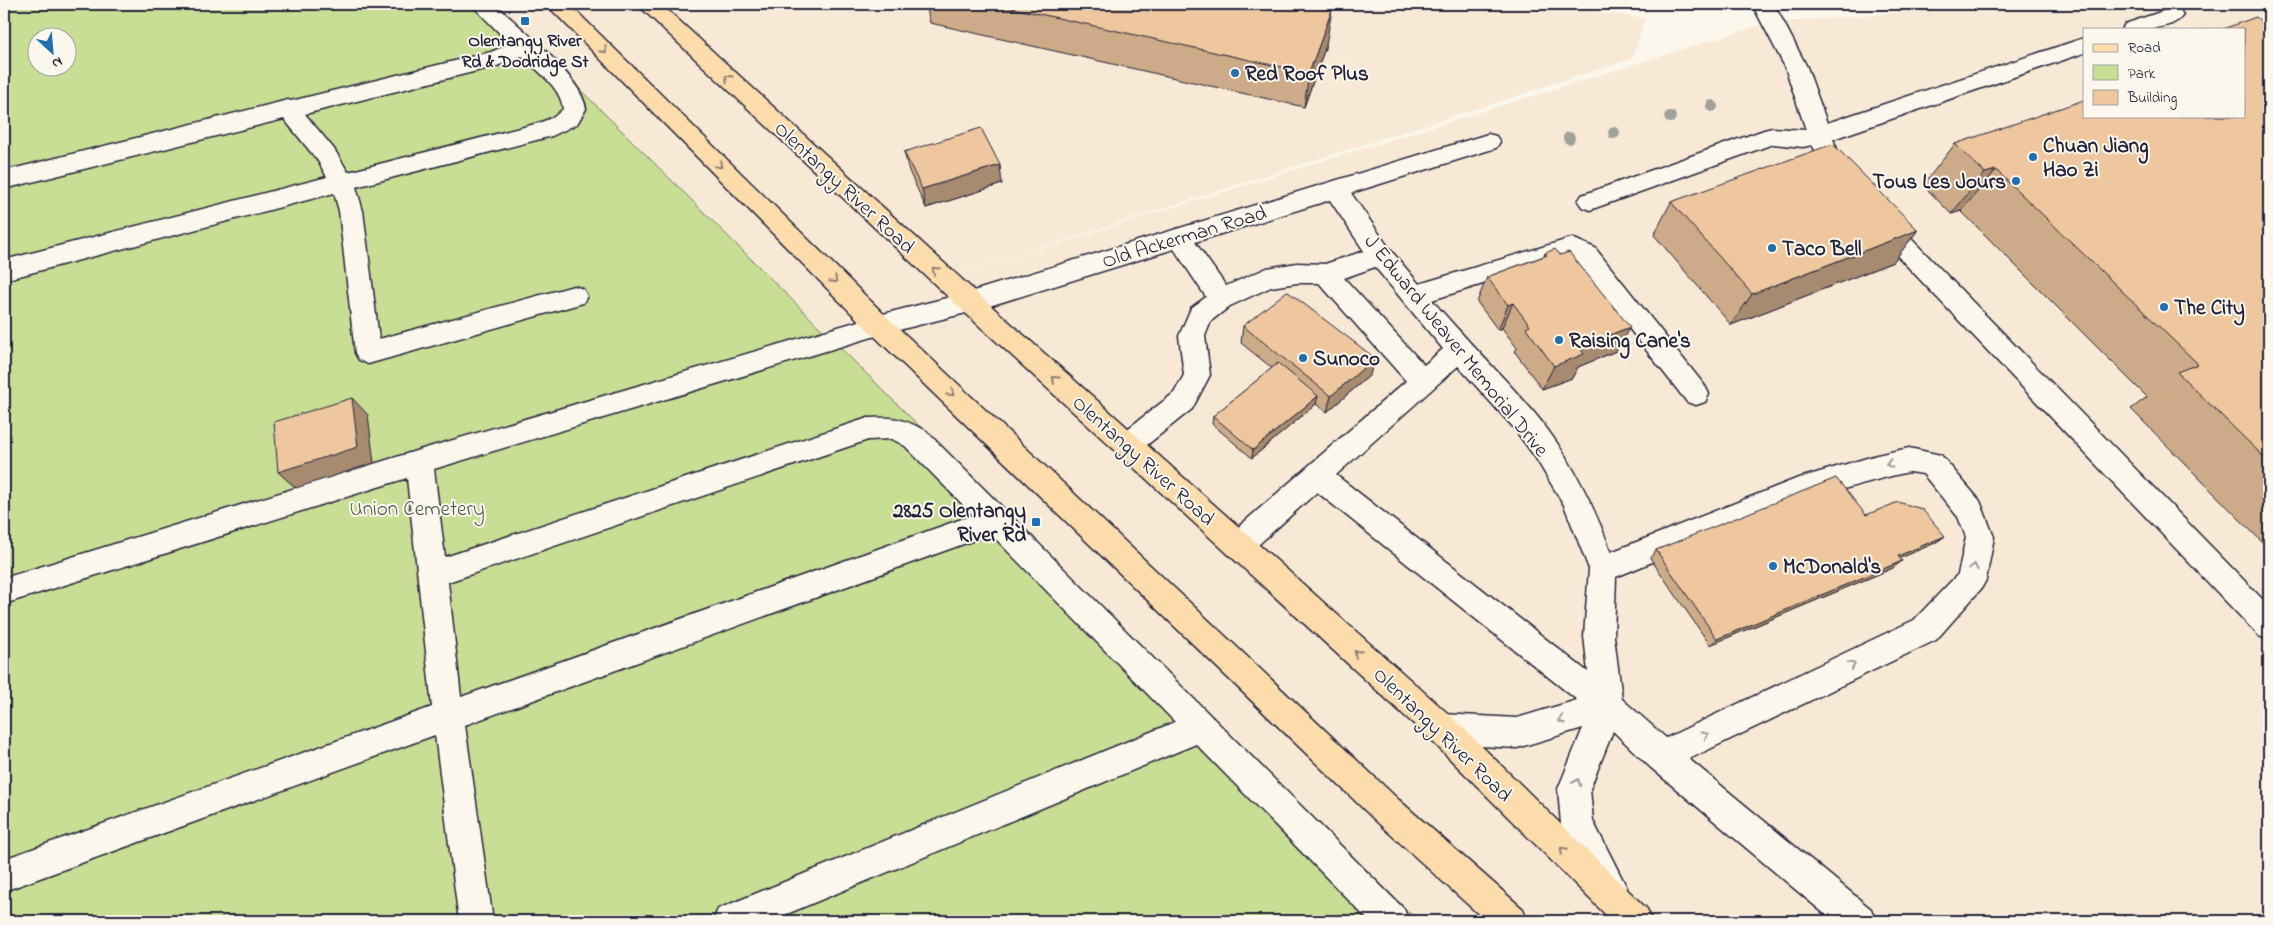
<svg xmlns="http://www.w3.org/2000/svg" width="2273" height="925" viewBox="0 0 2273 925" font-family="'Indie Flower',sans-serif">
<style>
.built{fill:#f7e9d5;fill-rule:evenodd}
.green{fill:#c8de94;stroke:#758068;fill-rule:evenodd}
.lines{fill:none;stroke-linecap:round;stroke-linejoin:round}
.minor-casing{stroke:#22223b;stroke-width:3}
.major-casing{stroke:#22223b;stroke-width:3}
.minor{fill:#fbf7ec;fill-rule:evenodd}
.major{fill:#fddcac;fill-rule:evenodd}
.tree{fill:#9fa19a}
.wall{fill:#cdab88;stroke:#22223b}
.shaded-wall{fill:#a78b6f;stroke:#22223b}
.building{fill:#eec79e;stroke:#22223b}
.oneway{stroke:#907f74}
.oneway2{stroke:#99979c}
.poi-dot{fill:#1f6fb2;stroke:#fbf7ec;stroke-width:2}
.labels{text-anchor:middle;stroke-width:4;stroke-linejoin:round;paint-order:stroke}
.far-poi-label{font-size:18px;font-weight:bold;fill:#22223b;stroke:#fbf7ec}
.poi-label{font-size:21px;font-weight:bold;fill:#22223b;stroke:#fbf7ec;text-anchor:start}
.street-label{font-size:21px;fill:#22223b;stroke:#fbf7ec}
.park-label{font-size:21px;fill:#545a56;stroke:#fbf7ec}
</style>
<rect width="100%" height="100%" fill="#fbf7ec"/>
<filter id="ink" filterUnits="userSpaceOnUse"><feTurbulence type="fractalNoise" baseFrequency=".02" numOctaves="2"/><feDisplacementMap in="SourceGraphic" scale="10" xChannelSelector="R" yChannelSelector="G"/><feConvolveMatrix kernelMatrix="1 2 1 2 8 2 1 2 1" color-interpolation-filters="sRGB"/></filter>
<g filter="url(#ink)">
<path class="built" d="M494,4H1529L1645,18L1632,59L917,287L1764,24L1916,11L1959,4H2269V921H1418ZM2084,29H2244V116H2084Z"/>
<path class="green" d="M4,4H494L1418,921H4ZM38,38H68V68H38Z"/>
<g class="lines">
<g class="minor-casing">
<path id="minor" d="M471,4H495C518,26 583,78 586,109L577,124L552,136L356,187L363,211L379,339L574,286L583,289L587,296L583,303L368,364L359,360L355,353L339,211L334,193L4,280V260L327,177L318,161L284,119L4,189V171L288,100L291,101L491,52L510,44ZM522,56C537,71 561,87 563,109L554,117L539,123L348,172L334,149L305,114L497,66Z
M1752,4H1774L1807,67L1827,123L2084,38V53L1833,139L1839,154L1855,178L1851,184L1843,187L1835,184L1812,145L1803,147L1773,144L1598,207L1590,210L1582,207L1578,201L1582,195L1764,130L1772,128L1806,130L1785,67Z
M2172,8L2180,10L2183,15C2173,31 2139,29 2122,29L2125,24Z
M1488,134L1496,136L1500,142L1496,148L1351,193L1389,248L1419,284L1572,238L1595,248L1705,386L1709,394L1705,402L1696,405L1687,402L1577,262L1569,257L1432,300C1464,338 1500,373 1532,410C1568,452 1592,501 1611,552L1796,479L1877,455L1909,448L1941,455L1980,501L1994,537L1986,580L1981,589L1936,640L1689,759L1871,909L1876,921H1833L1650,767L1613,731L1590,789L1593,821L1627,888L1622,900L1610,905L1598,900L1561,824L1558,789L1583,728L1517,748L1442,744L1431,740L1426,729L1431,718L1442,714L1517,718L1577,700L1317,492L1248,554L1238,558L1228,554L1224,545L1228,536L1406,381L1319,283H1297L1271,287L1230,306L1211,321L1205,336L1210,375L1192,409L1137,453L1127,457L1117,453L1113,445L1117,437L1174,393L1184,375L1179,336L1191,308L1206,297L1174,249L970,312L879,335L434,469L445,557L868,418C896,417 900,418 925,430L1404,909L1409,921H1369L1196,744L770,921H713L718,909L1175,722L991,534L465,725L493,921H459L435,735L4,891V859L432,707L407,478L4,604V578L419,450L879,315L970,292ZM1330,200L1364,251L1325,264L1297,263L1267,268L1226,286L1195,242ZM1375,267L1443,349L1424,365L1344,278ZM1458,366L1513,427L1535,457L1564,505L1589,569L1584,636L1588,672L1336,475ZM892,439L905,446L973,515L461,697L448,582L868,440ZM1909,472L1923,474L1958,517L1966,537L1958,574L1914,620L1666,738L1622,699L1614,636L1616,577C1712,538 1807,494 1909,472Z
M1879,212L1888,215L2269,606V640L2259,636L1870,227L1867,221L1870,215Z"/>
</g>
<g class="major-casing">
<path id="major" d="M546,4H569L888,318L1399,800L1523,909L1528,921H1486L1377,822L870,332Z
M637,4H661L979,295L1453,718L1647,909L1652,921H1612L1431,740L961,309Z"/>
</g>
<use href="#minor" class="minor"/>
<use href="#major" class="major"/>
</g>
<g class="tree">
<circle cx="1712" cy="106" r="6"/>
<circle cx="1670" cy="117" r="6"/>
<circle cx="1614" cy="133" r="6"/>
<circle cx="1569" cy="138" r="6"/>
</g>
<path class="wall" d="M926,4H1303L1326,45L1304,107L930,23Z
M2269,28V549L2131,409L2147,397L1961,211L1951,214L1923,185L1955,144L2244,116Z
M904,152L1002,184L926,208L909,171Z
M1671,202L1918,230L1893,262L1731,325L1654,235Z
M1545,253L1616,351L1578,367L1572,378L1542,389L1515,352L1517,348L1502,328L1498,330L1477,302L1487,277L1544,256Z
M1243,326L1370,375L1327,412L1316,404L1252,458L1212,424L1213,416L1272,368L1241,343Z
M1866,515L1945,536L1935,543L1900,558L1893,568L1710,645L1650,558L1656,550Z"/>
<path class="shaded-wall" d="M1332,10L1326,45L1304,107L1309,73Z
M1000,165L1002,184L926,208L922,189Z
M1996,170L1961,211L1951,214L1985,173Z
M1918,230L1893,262L1731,325L1752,294Z
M1513,303L1502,328L1498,330L1508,305Z
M1630,327L1616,351L1578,367L1572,378L1542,389L1554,366L1579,347Z
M1375,358L1370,375L1327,412L1331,396Z
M1318,396L1316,404L1252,458L1253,450Z
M352,398L368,415L374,463L296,488L278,472Z
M1945,536L1935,543L1889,563L1898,556Z
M1902,561L1893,568L1710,645L1717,639Z"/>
<path class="building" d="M994,4H1303L1332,10L1309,73Z
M2256,17L2269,28V462L2177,372L2198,364L1996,170L1985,173L1955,144L2084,100V116H2244V29H2223Z
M981,128L1000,165L922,189L904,152Z
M1833,144L1918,230L1752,294L1671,202Z
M1555,249L1560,255L1569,252L1630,327L1579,347L1584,354L1554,366L1526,328L1530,326L1513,303L1508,305L1487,277L1547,255L1545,253Z
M1287,291L1375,358L1331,396L1243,326Z
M1278,363L1318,396L1253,450L1213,416Z
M352,398L358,447L278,472L274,422Z
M1836,478L1866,515L1898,502L1922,509L1945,536L1898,556L1902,561L1717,639L1656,550Z"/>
<defs><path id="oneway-chevron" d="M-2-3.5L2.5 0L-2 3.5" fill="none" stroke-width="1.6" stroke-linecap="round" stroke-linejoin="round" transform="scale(1.25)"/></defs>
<g class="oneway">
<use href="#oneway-chevron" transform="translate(604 50) rotate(45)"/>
<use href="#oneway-chevron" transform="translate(728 78) rotate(-137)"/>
<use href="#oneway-chevron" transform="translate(719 165) rotate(45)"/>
<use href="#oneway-chevron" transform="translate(935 270) rotate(-137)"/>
<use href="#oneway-chevron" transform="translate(834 280) rotate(45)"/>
<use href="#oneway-chevron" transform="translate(1055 379) rotate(-138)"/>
<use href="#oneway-chevron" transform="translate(951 393) rotate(44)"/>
<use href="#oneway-chevron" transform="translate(1357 653) rotate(-138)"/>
<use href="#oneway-chevron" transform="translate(1563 850) rotate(-135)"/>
</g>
<g class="oneway2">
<use href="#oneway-chevron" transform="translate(1889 464) rotate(168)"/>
<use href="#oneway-chevron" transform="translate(1974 567) rotate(-78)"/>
<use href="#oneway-chevron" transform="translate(1852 665) rotate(-26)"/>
<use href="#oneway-chevron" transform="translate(1561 720) rotate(163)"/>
<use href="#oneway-chevron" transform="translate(1705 735) rotate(-26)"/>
<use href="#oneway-chevron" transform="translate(1577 782) rotate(-70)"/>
</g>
</g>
<g class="poi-dot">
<rect x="520" y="16" width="10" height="10" rx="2.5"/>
<circle cx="1235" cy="73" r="5"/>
<circle cx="2033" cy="157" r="5"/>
<circle cx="2016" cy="181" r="5"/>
<circle cx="1772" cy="248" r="5"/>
<circle cx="2164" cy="307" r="5"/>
<circle cx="1559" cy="340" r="5"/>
<circle cx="1303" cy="358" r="5"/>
<rect x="1031" y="517" width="10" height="10" rx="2.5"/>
<circle cx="1773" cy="566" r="5"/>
</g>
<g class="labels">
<g class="far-poi-label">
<text x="525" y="46">Olentangy River<tspan x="525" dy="21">Rd &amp; Dodridge St</tspan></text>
</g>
<g class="poi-label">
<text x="1245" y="80">Red Roof Plus</text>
<text x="2043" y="152">Chuan Jiang<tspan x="2043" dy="24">Hao Zi</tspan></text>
<text x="2006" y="188" text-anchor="end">Tous Les Jours</text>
<text x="1782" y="255">Taco Bell</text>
<text x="2174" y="314">The City</text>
<text x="1569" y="347">Raising Cane's</text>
<text x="1313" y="365">Sunoco</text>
<text x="1026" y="517" text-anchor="end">2825 Olentangy<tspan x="1026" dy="24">River Rd</tspan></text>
<text x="1783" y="573">McDonald's</text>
</g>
<g class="street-label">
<text transform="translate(845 187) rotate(43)" y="7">Olentangy River Road</text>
<text transform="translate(1184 236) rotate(-17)" y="7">Old Ackerman Road</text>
<text transform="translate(1457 345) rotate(51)" y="7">J Edward Weaver Memorial Drive</text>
<text transform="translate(1144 460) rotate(42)" y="7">Olentangy River Road</text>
<text transform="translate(1443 734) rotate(44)" y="7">Olentangy River Road</text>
</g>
<g class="park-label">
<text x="417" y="515">Union Cemetery</text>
</g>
</g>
<rect width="2273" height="925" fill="none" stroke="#fbf7ec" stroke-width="20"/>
<rect x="10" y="10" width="2253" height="905" fill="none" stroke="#22223b" stroke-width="2" filter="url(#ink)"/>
<rect x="2083" y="28" width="162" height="90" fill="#fbf7ec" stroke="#a4a2a5"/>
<rect x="2093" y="44" width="25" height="8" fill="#fddcac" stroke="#a4a2a5"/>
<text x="2128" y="52" font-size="15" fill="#22223b">Road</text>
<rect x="2093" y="65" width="25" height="15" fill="#c8de94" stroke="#a4a2a5"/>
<text x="2128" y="78" font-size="15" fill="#22223b">Park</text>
<rect x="2093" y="90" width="25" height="15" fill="#eec79e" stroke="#a4a2a5"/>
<text x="2128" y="102" font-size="15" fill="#22223b">Building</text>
<g transform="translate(52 52) rotate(154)"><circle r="24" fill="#fbf7ec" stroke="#a4a2a5"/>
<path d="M0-4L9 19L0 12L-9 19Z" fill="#1f6fb2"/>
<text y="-8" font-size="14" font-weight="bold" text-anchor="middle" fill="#22223b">N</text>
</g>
</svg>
